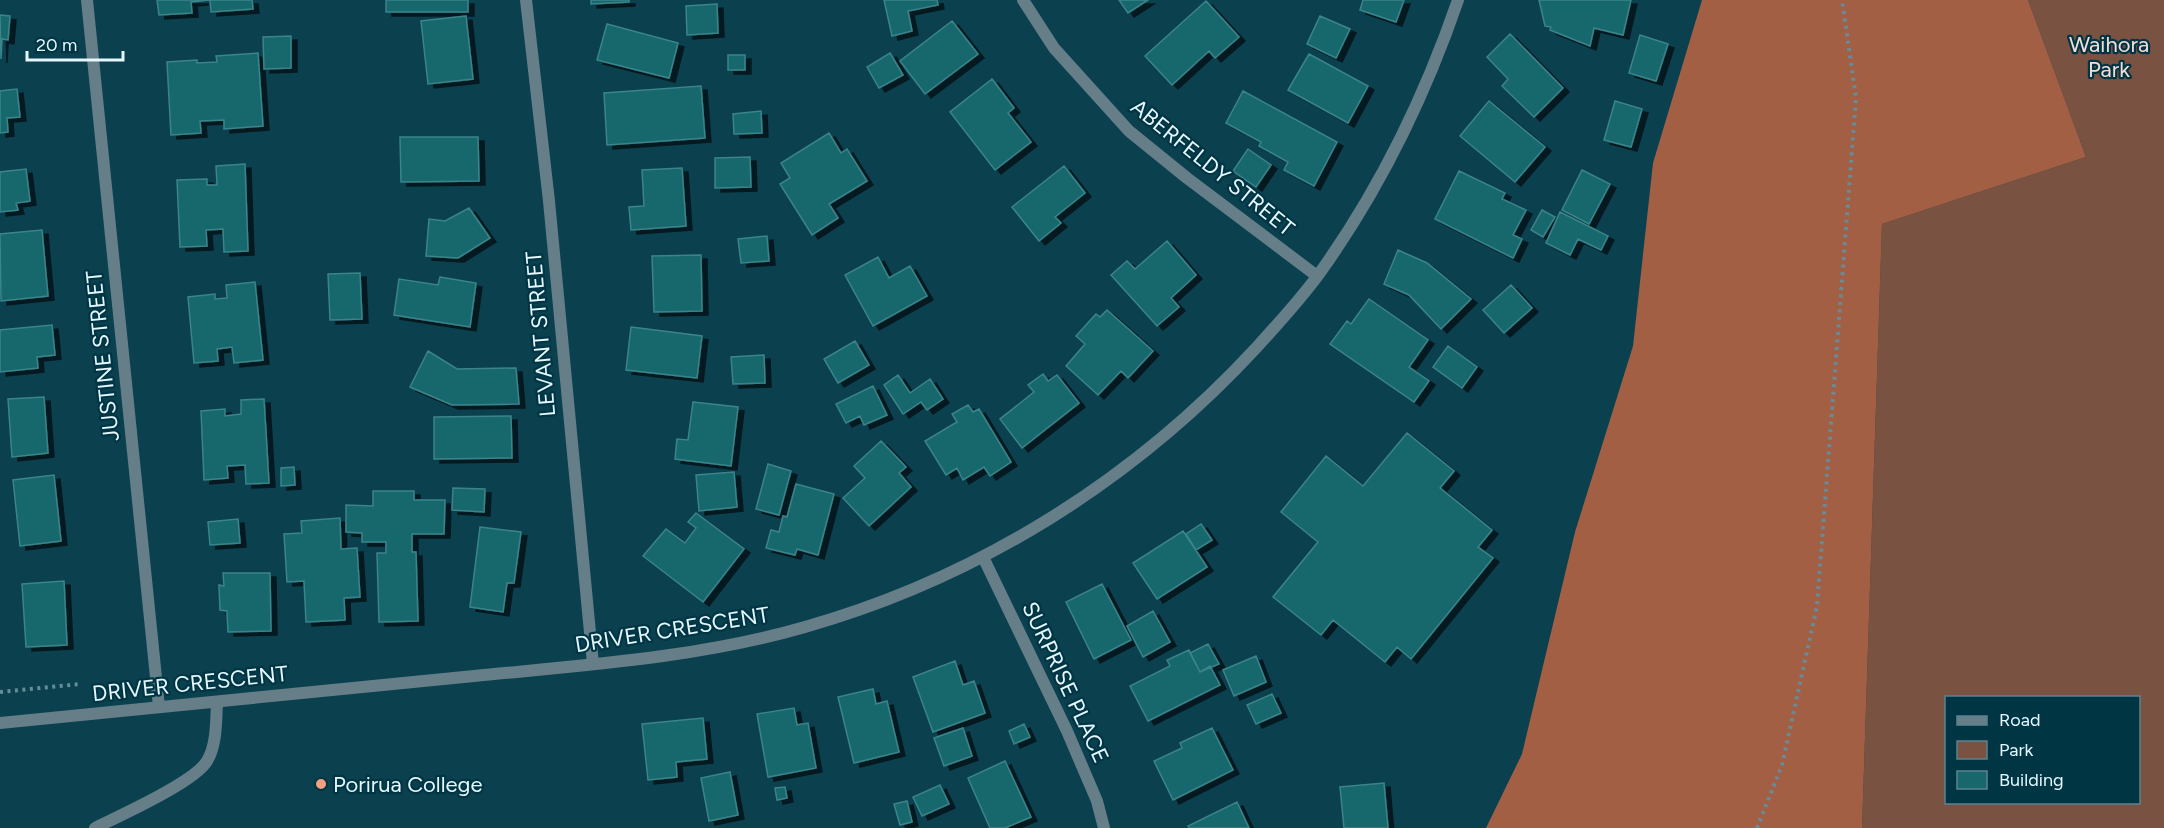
<svg xmlns="http://www.w3.org/2000/svg" width="2164" height="828" viewBox="0 0 2164 828" font-family="Figtree,sans-serif">
<style>
.green{fill:#7a5242;fill-rule:evenodd}
.forest{fill:#a35f44}
.building{fill:#17676c;stroke:#3b848a;stroke-width:1.5;filter:url(#shadow)}
.lines{fill:none;stroke-linecap:round;stroke-linejoin:round}
.path{stroke:#658c98;stroke-width:4;stroke-dasharray:3 4.5;stroke-linecap:butt}
.service{stroke:#657e88;stroke-width:12}
.minor{stroke:#657e88;stroke-width:12}
.tertiary{stroke:#657e88;stroke-width:12}
.poi-dot{fill:#f2a080;stroke:#003544;stroke-width:2}
.labels{text-anchor:middle;stroke-width:4.5;stroke-linejoin:round;paint-order:stroke}
.park-label{font-size:22px;fill:#f3dfd7;stroke:#003544}
.street-label{font-size:22px;fill:#e5f8ff;stroke:#003544}
.poi-label{font-size:22px;fill:#e5f8ff;stroke:#003544;text-anchor:start}
</style>
<defs>
<filter id="shadow"><feDropShadow dx="6" dy="4" stdDeviation="0" flood-color="#0009"/></filter>
</defs>
<rect width="100%" height="100%" fill="#0b404f"/>
<path class="green" d="M2028,0H2164V828H1862L1882,224L2086,157ZM1946,698H2138V802H1946Z"/>
<path class="forest" d="M1702,0H2028L2086,157L1882,224L1862,828H1486L1522,754L1575,532L1633,346L1653,163Z"/>
<path class="building" d="M157,0H252L253,9L211,12L210,0L191,2L192,13L159,15Z
M386,0H468V12H386Z
M591,0H629V2L591,4Z
M884,0H937L938,5L908,11L912,31L892,36Z
M1119,0H1148L1128,13Z
M1363,0H1404L1396,22L1360,10Z
M1539,0H1631L1623,35L1594,28L1590,46L1550,30L1551,27L1545,26Z
M1206,1L1239,37L1215,58L1209,51L1172,85L1145,56Z
M717,4L718,33L687,35L686,6Z
M0,15L10,16L8,40L2,39L1,59Z
M466,16L473,79L428,84L421,21Z
M1320,16L1350,29L1336,58L1307,44Z
M952,21L978,54L925,94L900,61Z
M607,24L678,43L669,78L597,60Z
M1510,34L1563,88L1534,117L1502,86L1508,79L1487,57Z
M1640,35L1668,44L1656,81L1629,73Z
M291,36V68L264,69L263,37Z
M258,53L263,126L224,129V120L200,121L201,133L171,135L167,62L197,60V63L217,62L216,56Z
M890,53L903,75L879,88L867,67Z
M1309,54L1368,86L1348,123L1288,90Z
M728,55H745V70H728Z
M992,79L1014,108L1008,113L1031,142L995,170L950,112Z
M701,86L705,138L607,145L604,93Z
M17,89L20,117L7,118L8,132L0,133V91Z
M1243,91L1337,142L1314,186L1284,170L1288,162L1259,146L1261,142L1226,123Z
M1489,101L1545,147L1515,182L1460,136Z
M1615,101L1642,109L1631,147L1604,140Z
M761,111L762,133L734,134L733,114Z
M829,133L841,153L847,149L867,181L829,204L838,218L812,235L780,184L790,178L781,163Z
M400,137H478L479,181L401,182Z
M1248,149L1271,165L1256,187L1233,171Z
M750,157L751,187L715,188V158Z
M245,164L248,251L224,252L223,229L206,230L207,246L180,247L177,180L207,179V185H217L216,166Z
M1064,166L1085,193L1055,217L1061,223L1039,241L1012,207Z
M682,168L686,226L631,230L629,207L644,206L642,170Z
M26,169L30,201L16,203L18,210L0,212V172Z
M1582,170L1610,184L1589,224L1562,210Z
M1459,171L1505,193L1502,199L1526,210L1513,235L1522,239L1513,258L1435,219Z
M469,208L490,238L458,258L426,256L429,219L445,221Z
M1542,210L1555,217L1543,237L1531,230Z
M1560,212L1608,236L1601,250L1578,239L1570,255L1546,243Z
M42,230L48,296L1,301L0,234Z
M767,236L769,261L741,263L738,239Z
M1167,241L1196,275L1171,298L1179,307L1157,326L1111,275L1127,261L1135,269Z
M1398,250L1427,263L1471,299L1441,329L1409,295L1384,284Z
M701,255L702,311L654,312L652,256Z
M878,257L889,278L910,266L927,296L873,326L845,275Z
M360,273L362,319L330,320L328,274Z
M440,277L476,283L470,327L394,315L399,279L438,285Z
M255,282L263,360L234,363L232,347L217,349L218,361L194,363L188,297L215,294V299L227,298L226,285Z
M1511,285L1532,308L1504,333L1483,310Z
M1369,299L1428,340L1409,367L1429,381L1414,402L1330,344L1347,321L1351,324Z
M1107,310L1153,351L1128,378L1121,371L1098,395L1066,366L1085,344L1076,336L1096,314L1100,317Z
M52,325L55,355L37,357L38,368L0,372V330Z
M631,327L702,336L697,378L626,370Z
M855,341L869,365L838,383L824,359Z
M1448,346L1477,367L1462,388L1433,367Z
M428,351L457,369L516,368L519,404L452,405L410,387Z
M764,355L765,383L733,384L731,357Z
M1043,374L1048,381L1057,375L1079,403L1022,448L1000,419L1034,392L1028,385Z
M898,375L910,393L930,379L943,399L927,410L921,402L903,414L884,385Z
M873,386L887,415L864,425L860,416L846,423L836,404Z
M44,397L48,453L12,457L8,399Z
M264,399L269,483L246,484L245,465L227,466L228,478L204,480L201,411L225,409V416L241,414V400Z
M693,402L738,407L731,466L675,459L677,439L688,440Z
M968,405L973,412L979,409L1011,462L990,476L984,467L963,480L957,468L946,475L925,441L957,422L952,414Z
M511,416L512,458L434,459V417Z
M1407,433L1454,471L1440,488L1492,530L1478,547L1493,558L1411,659L1397,647L1385,662L1333,620L1321,635L1273,597L1318,542L1281,512L1326,456L1363,486Z
M881,441L906,467L899,473L911,487L869,526L843,498L865,478L854,466Z
M768,464L791,471L779,515L756,509Z
M294,467L295,485L281,486V468Z
M734,472L737,507L699,511L696,475Z
M54,475L61,541L20,546L13,480Z
M796,484L834,494L818,555L797,549L795,555L766,548L771,530L779,532L783,516L787,517Z
M453,488L485,489L484,512L452,510Z
M373,491H414V500H445L444,534H412V552H416L418,621L379,622L377,553H386V542H362V533L346,532V505L373,506Z
M696,513L744,549L703,602L643,556L666,529L685,543L696,528L688,522Z
M340,518L341,549L357,548L360,597L344,598L345,620L306,622L304,581L287,582L284,534L302,533L301,521Z
M238,519L240,543L210,545L208,522Z
M1201,524L1212,540L1196,550L1186,534Z
M480,527L521,532L514,583H507L503,612L470,607Z
M1183,531L1207,567L1157,599L1133,563Z
M223,573H270L271,631L228,632L227,611L220,610L219,585L224,586Z
M64,581L67,645L26,647L22,584Z
M1102,584L1131,640L1094,659L1066,602Z
M1153,611L1170,642L1143,657L1127,626Z
M1208,644L1219,664L1200,672L1190,653Z
M1189,650L1200,672L1210,666L1220,685L1148,721L1130,686L1170,666L1167,660Z
M1256,656L1266,682L1234,696L1223,670Z
M955,661L963,685L974,681L985,713L933,732L913,677Z
M873,689L876,704L887,701L899,752L854,763L838,697Z
M1272,694L1281,713L1256,724L1247,705Z
M794,708L797,725L808,723L816,768L768,777L757,714Z
M703,718L707,759L676,762L677,777L648,780L642,724Z
M1024,724L1030,737L1014,744L1009,731Z
M963,728L972,756L944,766L934,738Z
M1212,728L1233,770L1173,800L1154,761L1182,748L1180,743Z
M1005,761L1031,817L1005,828H990L968,778Z
M730,772L738,815L709,821L701,778Z
M1384,783L1388,828H1344L1340,787Z
M940,785L949,804L922,816L913,797Z
M785,787L787,798L777,800L775,788Z
M907,801L912,822L900,825L894,804Z
M1237,802L1249,828H1189L1188,826Z"/>
<g class="lines">
<path class="path" d="M0,692L81,684
M1757,828L1782,765L1817,606L1856,98L1842,0"/>
<path class="service" d="M95,828C119,816 195,782 207,761C217,745 216,720 217,702"/>
<path class="minor" d="M87,0L159,707
M526,0L549,201L593,664
M1023,0L1054,48L1129,131L1187,178L1317,276
M983,557L1067,731L1097,801L1104,828"/>
<path class="tertiary" d="M0,723C158,707 316,692 474,676C585,665 697,658 805,627C978,578 1134,480 1256,348C1278,324 1300,300 1319,274C1380,189 1424,99 1458,0"/>
</g>
<circle class="poi-dot" cx="321" cy="784" r="6"/>
<g class="labels">
<g class="park-label">
<text x="2109" y="52">Waihora<tspan x="2109" dy="25">Park</tspan></text>
</g>
<g class="street-label">
<text transform="translate(1213 167) rotate(39)" y="8">ABERFELDY STREET</text>
<text transform="translate(540 334) rotate(-95)" y="8">LEVANT STREET</text>
<text transform="translate(102 356) rotate(-96)" y="8">JUSTINE STREET</text>
<text transform="translate(672 629) rotate(-9)" y="8">DRIVER CRESCENT</text>
<text transform="translate(1066 682) rotate(65)" y="8">SURPRISE PLACE</text>
<text transform="translate(190 683) rotate(-6)" y="8">DRIVER CRESCENT</text>
</g>
<g class="poi-label">
<text x="333" y="792">Porirua College</text>
</g>
</g>
<rect x="1945" y="696" width="195" height="108" fill="#003544" stroke="#5c838f" stroke-width="1.5"/>
<rect x="1957" y="716" width="30" height="9" fill="#657e88" stroke="#5c838f" stroke-width="1.5"/>
<text x="1999" y="726" font-size="18" fill="#e5f8ff">Road</text>
<rect x="1957" y="741" width="30" height="18" fill="#7a5242" stroke="#5c838f" stroke-width="1.5"/>
<text x="1999" y="756" font-size="18" fill="#e5f8ff">Park</text>
<rect x="1957" y="771" width="30" height="18" fill="#17676c" stroke="#5c838f" stroke-width="1.5"/>
<text x="1999" y="786" font-size="18" fill="#e5f8ff">Building</text>
<path d="M27 51v9h96v-9" fill="none" stroke="#e5f8ff" stroke-width="3"/>
<text x="36" y="51" font-size="18" fill="#e5f8ff" stroke="#003544" stroke-width="4.5" paint-order="stroke">20 m</text>
</svg>
